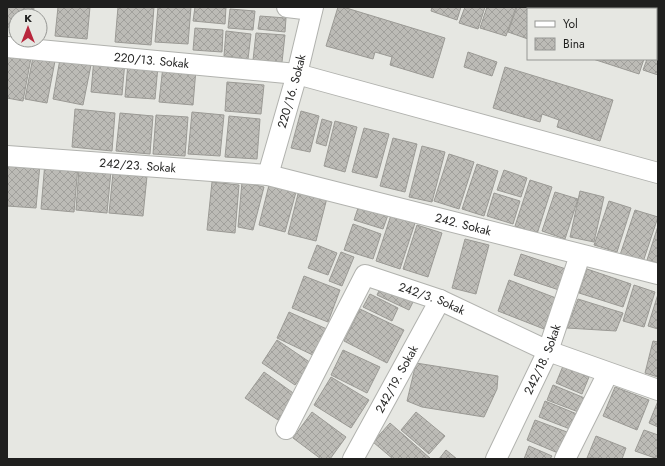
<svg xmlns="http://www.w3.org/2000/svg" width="665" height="466" viewBox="0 0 665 466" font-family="Jost,sans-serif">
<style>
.building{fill:url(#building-cross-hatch);stroke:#9b9a95}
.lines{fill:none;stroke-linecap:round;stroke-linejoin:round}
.minor-casing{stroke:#b1b2ae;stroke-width:22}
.minor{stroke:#fff;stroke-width:20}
.labels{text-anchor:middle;stroke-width:4;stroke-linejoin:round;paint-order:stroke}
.street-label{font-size:12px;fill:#1f1f1e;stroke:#e6e7e2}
</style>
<defs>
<pattern id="building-cross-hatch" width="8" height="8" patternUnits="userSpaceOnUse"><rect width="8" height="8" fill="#bcbbb6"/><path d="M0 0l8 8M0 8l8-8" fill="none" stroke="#a1a09c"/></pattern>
</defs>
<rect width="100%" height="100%" fill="#e6e7e2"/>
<path class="building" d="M7,7H34L33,16H16V28L7,27Z
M58,7H90L87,39L55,36Z
M118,7H154L151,45L115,42Z
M158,7H191L188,44L155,42Z
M195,7H226L225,24L193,21Z
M338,7H343L445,38L433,78L390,65L392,57L375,52L373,59L326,46Z
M432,7H461L457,20L431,11Z
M465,7H485L478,29L459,23Z
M487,7H516L506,36L480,28Z
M517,7H546L545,9H528V39L508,32Z
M549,7H575L574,9H548Z
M230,9L255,11L253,30L228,28Z
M260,16L286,18L285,32L258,29Z
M658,26V75L643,70L647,59H656V31Z
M195,28L223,30L222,52L193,50Z
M226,31L251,34L248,59L224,56Z
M256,33L285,35L282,62L253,60Z
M468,52L497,62L492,76L464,67Z
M7,54L31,58L23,101L7,98Z
M33,57L55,61L47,103L25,99Z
M94,58L125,61L122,95L91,92Z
M60,59L91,65L83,105L53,99Z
M593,59H644L639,74Z
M128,63L158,66L155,99L125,97Z
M163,66L196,69L193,105L159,102Z
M505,67L613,100L600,141L557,127L559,120L542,114L540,122L493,108Z
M227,82L264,85L261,114L225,111Z
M75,109L115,113L112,151L72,147Z
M301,111L319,116L310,152L291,148Z
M192,112L224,115L220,156L188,154Z
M120,113L153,116L150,154L116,151Z
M156,115L188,117L185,156L153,154Z
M229,116L260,119L257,159L225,157Z
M322,119L332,122L326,146L316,143Z
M335,121L357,127L345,172L324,166Z
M364,128L389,134L377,178L352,172Z
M393,138L417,144L405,192L380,186Z
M422,146L445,152L432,202L409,197Z
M449,154L474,162L459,209L434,201Z
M7,161L40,164L36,208L7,206Z
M45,162L78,166L74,212L41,209Z
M477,164L498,171L484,216L462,209Z
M79,168L111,171L107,213L76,210Z
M504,170L527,178L521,197L497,190Z
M113,173L147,176L143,216L109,213Z
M530,180L552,187L537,234L515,226Z
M212,182L239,185L235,233L207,230Z
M242,182L264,187L253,230L238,227Z
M269,185L296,192L285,232L259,225Z
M300,186L328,194L316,241L288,234Z
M580,191L604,197L594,242L570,237Z
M555,192L578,199L565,239L542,231Z
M494,193L520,201L513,224L487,216Z
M609,201L631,208L617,252L594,245Z
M360,202L389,212L383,229L354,220Z
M635,210L658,217L643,262L620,255Z
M391,215L415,223L400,269L376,261Z
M353,224L381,234L373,259L344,250Z
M417,225L442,233L428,277L403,269Z
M658,226V263L647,260Z
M465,239L489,245L476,294L452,288Z
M317,245L337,253L328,275L308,268Z
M341,252L354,257L342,286L329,281Z
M521,254L566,269L559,290L514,275Z
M587,269L631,284L623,307L579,293Z
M304,276L340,290L328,322L292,308Z
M509,280L556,298L544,329L498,311Z
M382,284L414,300L409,310L377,295Z
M634,285L655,292L644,327L623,321Z
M370,294L398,308L392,321L363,307Z
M658,294V329L648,326Z
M578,299L623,313L616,331L567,328Z
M360,309L404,330L387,363L344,341Z
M289,312L329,330L317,357L277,338Z
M277,340L311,363L295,385L262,363Z
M653,341L658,342V377L645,373Z
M343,350L380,367L367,393L331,375Z
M416,363L498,376L497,389L484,417L422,407L407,401Z
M563,366L589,377L582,394L556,383Z
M264,372L296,395L278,420L245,398Z
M331,377L369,400L351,428L314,405Z
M553,385L587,399L581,413L547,400Z
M615,387L649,400L637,430L603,416Z
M545,401L577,414L570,429L539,417Z
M658,401V427L649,423Z
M312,412L346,437L330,459H321L293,438Z
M416,412L445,436L429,454L401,430Z
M535,420L567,432L558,453L527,440Z
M390,423L431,459H393L373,442Z
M644,430L658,435V459L635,451Z
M596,436L626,448L622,459L587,458Z
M529,446L552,456L550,459H524Z
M446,450L457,459H439Z"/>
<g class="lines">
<g class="minor-casing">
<g id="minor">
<path d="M287,7L312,10"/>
<path d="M634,7L640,9"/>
<path d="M656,14H658"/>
<path id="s1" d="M7,47L297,74L658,173"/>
<path id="s2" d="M7,156L268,175L658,274"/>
<path id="s3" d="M268,175L297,74L313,7"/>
<path id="s4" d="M286,429L365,275L440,300L548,351L658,390"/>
<path id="s5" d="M353,459L440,300"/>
<path id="s6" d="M496,459L548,351L580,255"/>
<path d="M565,459L608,373"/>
</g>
</g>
<use href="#minor" class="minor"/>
</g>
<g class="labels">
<g class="street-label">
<text dy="4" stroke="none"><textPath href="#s1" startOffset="145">220/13. Sokak</textPath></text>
<text dy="4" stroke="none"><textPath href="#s3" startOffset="87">220/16. Sokak</textPath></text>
<text dy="4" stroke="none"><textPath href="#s2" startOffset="131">242/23. Sokak</textPath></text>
<text dy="4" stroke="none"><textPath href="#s2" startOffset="463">242. Sokak</textPath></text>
<text dy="4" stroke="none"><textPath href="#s4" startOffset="244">242/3. Sokak</textPath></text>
<text dy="4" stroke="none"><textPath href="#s6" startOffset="110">242/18. Sokak</textPath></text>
<text dy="4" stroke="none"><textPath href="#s5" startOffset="91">242/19. Sokak</textPath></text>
</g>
</g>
<rect width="665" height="466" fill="none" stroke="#1f1f1e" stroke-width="16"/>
<rect x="527" y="8" width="130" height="52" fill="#e6e7e2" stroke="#969794"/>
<rect x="535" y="21" width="20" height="6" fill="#ffffff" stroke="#969794"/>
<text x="563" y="28" font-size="12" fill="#1f1f1e">Yol</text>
<rect x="535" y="38" width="20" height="12" fill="url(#building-cross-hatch)" stroke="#969794"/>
<text x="563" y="48" font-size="12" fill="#1f1f1e">Bina</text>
<g transform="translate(28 28)"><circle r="19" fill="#e6e7e2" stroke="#969794"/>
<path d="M0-3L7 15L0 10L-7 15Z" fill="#b8263c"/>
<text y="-6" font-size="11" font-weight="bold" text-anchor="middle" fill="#1f1f1e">K</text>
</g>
</svg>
